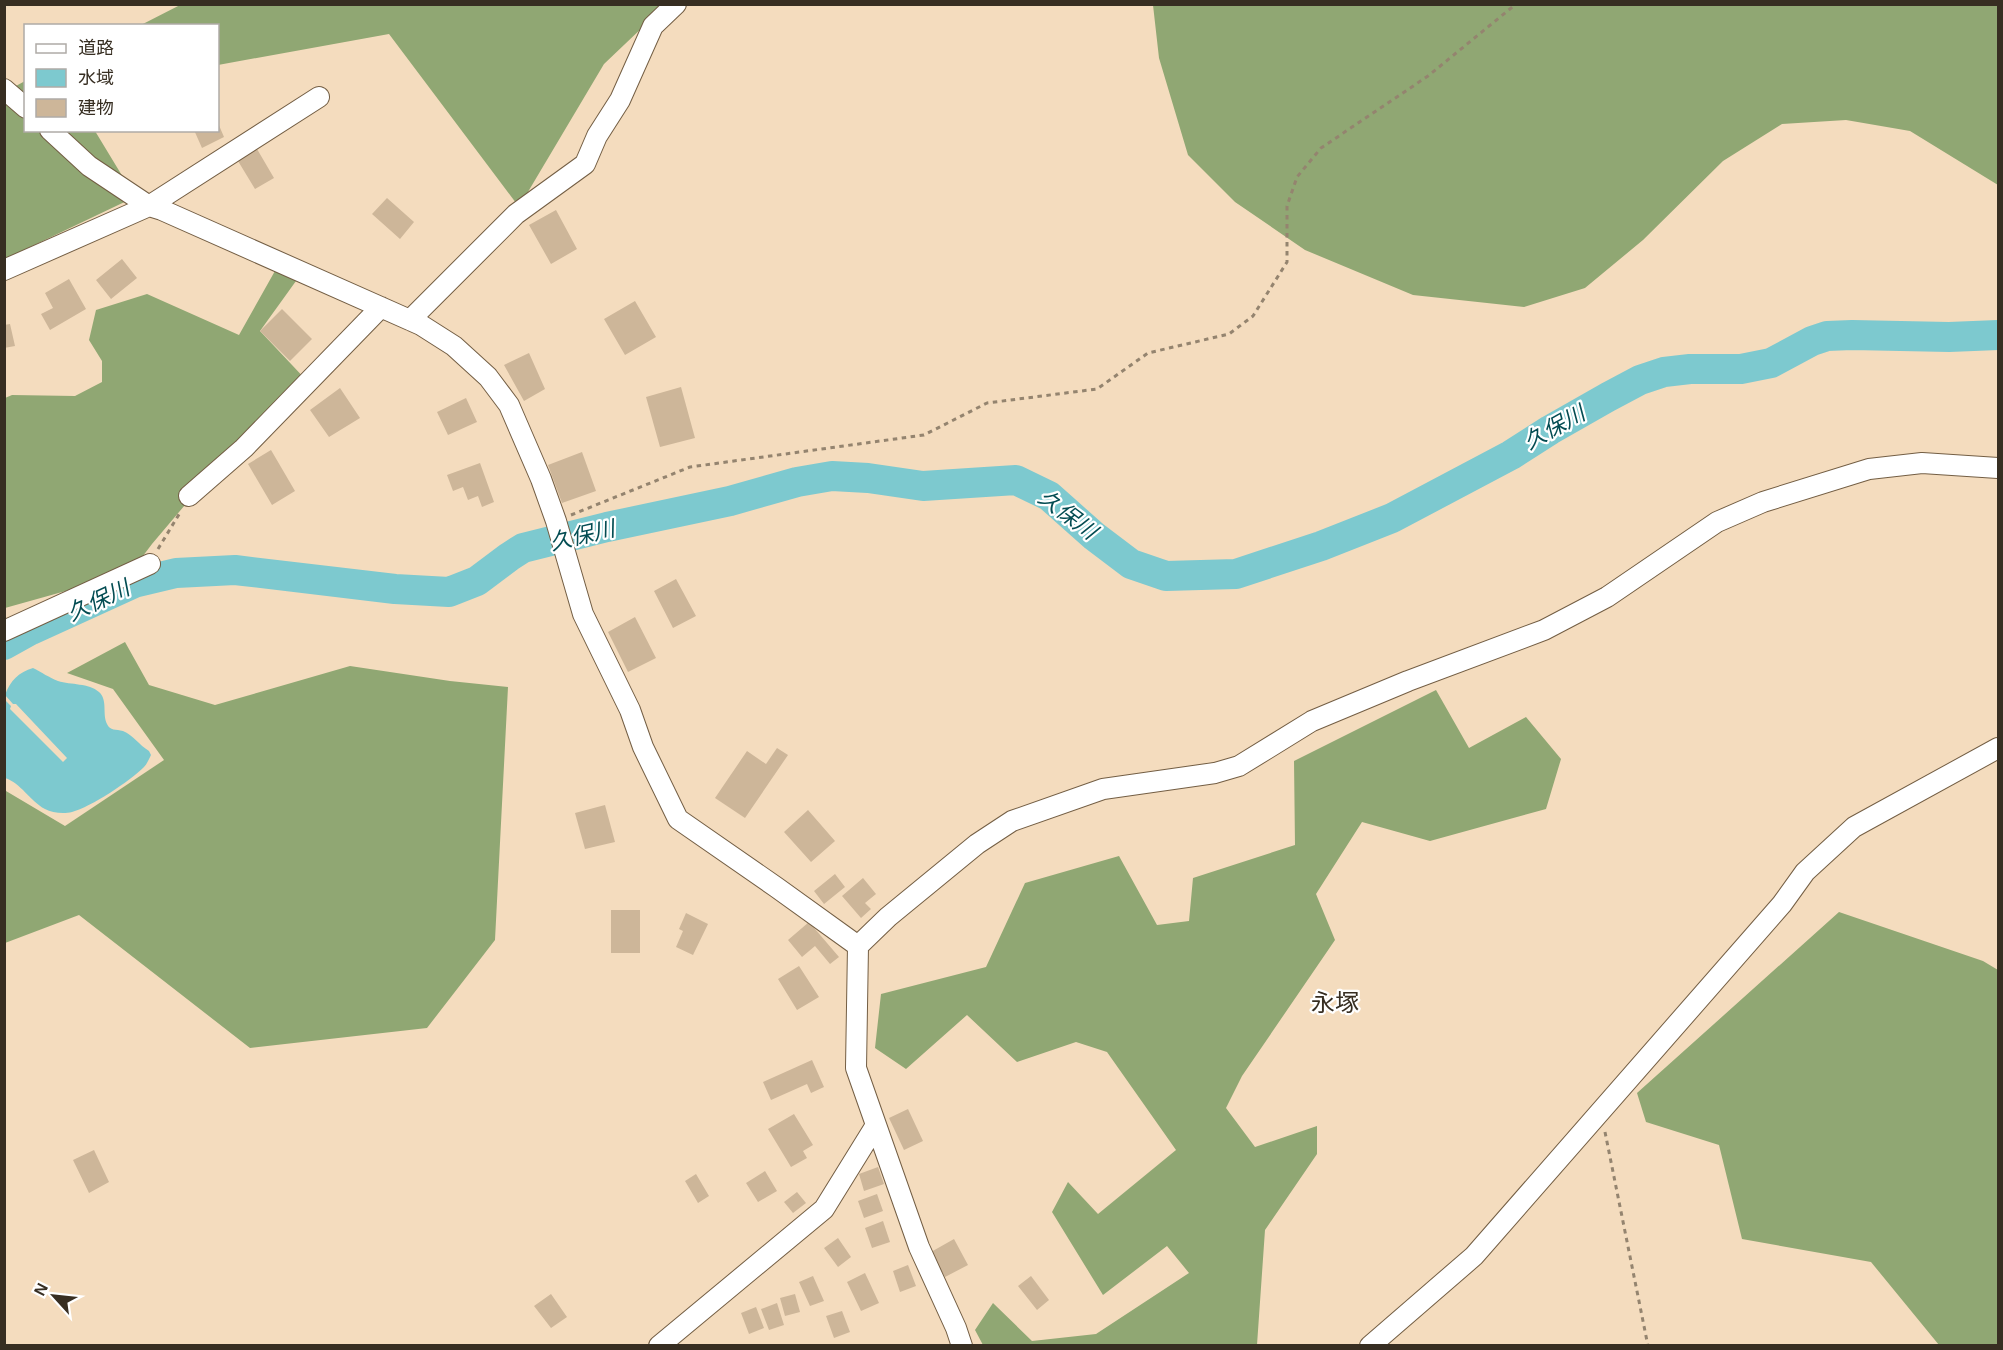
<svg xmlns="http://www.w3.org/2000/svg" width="2003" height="1350" viewBox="0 0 2003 1350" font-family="Arial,'Noto Sans JP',sans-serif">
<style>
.forest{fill:#90a773}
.water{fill:#7dc9cf}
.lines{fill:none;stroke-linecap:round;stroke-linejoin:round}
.river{stroke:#7dc9cf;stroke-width:30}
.building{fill:#cdb699}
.minor-casing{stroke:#735e44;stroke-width:22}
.path{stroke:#94846f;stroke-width:3;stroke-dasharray:4.5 4.5;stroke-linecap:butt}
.minor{stroke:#fff;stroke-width:20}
.labels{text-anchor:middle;stroke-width:4.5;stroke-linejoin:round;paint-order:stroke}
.water-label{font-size:22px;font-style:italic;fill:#034c52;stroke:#fff}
.quarter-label{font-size:24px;fill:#372e22;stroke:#fff}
</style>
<rect width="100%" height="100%" fill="#f4dcbe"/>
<path class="forest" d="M182,4L666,5L604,64L519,207L389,34L218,65V26H139Z
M1153,5H1998V185L1910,131L1846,120L1782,124L1723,161L1643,240L1585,288L1524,307L1413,295L1305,250L1235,202L1188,155L1159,58Z
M25,81L26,130L95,131L135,197L5,259V92Z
M280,262L296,281L260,331L308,382L201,486L152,544L130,573L5,608V398L12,395L75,396L102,382V361L89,340L96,310L147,294L239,335Z
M125,642L149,685L215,705L350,666L450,681L508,687L495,940L427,1028L250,1048L79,915L5,943V791H6L65,826L164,760L113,689L67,673Z
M1436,690L1469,748L1526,717L1561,759L1546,809L1430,841L1362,822L1316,894L1335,940L1242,1076L1226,1108L1255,1147L1317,1126V1154L1265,1230L1257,1345H983L975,1330L993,1303L1032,1341L1096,1334L1189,1273L1167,1246L1103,1295L1052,1212L1068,1182L1098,1214L1176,1150L1107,1052L1076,1042L1017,1062L967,1015L906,1069L875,1048L881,994L986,967L1025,883L1119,856L1157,925L1189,921L1193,878L1295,845L1294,761Z
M1839,912L1983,961L1998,970V1345H1939L1871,1262L1742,1239L1719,1145L1646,1122L1637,1093Z"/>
<path class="water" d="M33,668C41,672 50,678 58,681C71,685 89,683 99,692C108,700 102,714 107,724C110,731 116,729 123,731C133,735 139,745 149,751L151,755C149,759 147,764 144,767C130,781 91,807 72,812C64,814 52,813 45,809C30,801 21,783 5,778V700L11,706L10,709L63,762L67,758L16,704H13L5,695C10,681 19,672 33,668Z"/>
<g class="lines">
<path class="river" d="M4,645L31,630L134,583L176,573L235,570L395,589L449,592L477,581L509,557L523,548L607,527L730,501L797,482L832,476L868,478L923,486L1016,480L1049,496L1094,536L1131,564L1166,576L1236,574L1321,546L1392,518L1511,455L1550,430L1608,397L1640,380L1664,372L1690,369H1741L1771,363L1812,341L1827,336L1852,335L1949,337L1998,335"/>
</g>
<path class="building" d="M218,123L224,137L202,148L194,130H218Z
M257,149L274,178L255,189L238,161Z
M387,198L414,222L400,239L372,214Z
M556,210L577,249L551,264L529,225Z
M122,259L137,278L111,299L96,280Z
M69,279L86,309L50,330L41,314L53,308L45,293Z
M635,301L656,337L625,355L604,319Z
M282,309L312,339L290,361L260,331Z
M10,324L15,346L4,348V325Z
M529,353L545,389L524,401L504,365Z
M681,387L695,438L660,447L646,397Z
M340,388L360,418L329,437L310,410Z
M466,398L477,422L448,435L437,412Z
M271,450L295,491L272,505L248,464Z
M582,452L596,491L562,503L548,465Z
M480,463L494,502L482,507L478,496L468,500L463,487L453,491L447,475Z
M676,579L696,616L673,628L654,591Z
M635,617L656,658L628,672L608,632Z
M777,748L788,755L745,818L715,798L747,751L766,764Z
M605,805L615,842L585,849L575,813Z
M808,810L835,841L811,862L784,832Z
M835,874L845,887L824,904L814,891Z
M863,878L876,894L865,903L871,909L861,918L842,896Z
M611,910H640V953H611Z
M686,913L708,924L693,955L676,947L683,931L679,929Z
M809,922L839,957L830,964L815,946L802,957L788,940Z
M799,966L819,997L797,1010L778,979Z
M812,1060L824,1087L811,1093L807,1084L771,1100L763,1082Z
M908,1109L923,1141L904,1150L889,1118Z
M794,1114L813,1145L803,1151L807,1158L791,1167L768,1129Z
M94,1150L109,1182L89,1193L73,1160Z
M878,1167L884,1184L864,1191L859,1174Z
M765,1171L777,1191L758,1202L746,1183Z
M696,1174L709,1196L698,1203L685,1181Z
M797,1192L806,1203L793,1213L784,1202Z
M877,1194L883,1211L864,1218L858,1201Z
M883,1221L890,1242L872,1248L865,1228Z
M838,1238L851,1257L838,1267L824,1248Z
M954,1239L968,1265L945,1277L931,1252Z
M908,1265L916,1286L900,1292L893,1271Z
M865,1273L879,1303L861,1311L847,1282Z
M813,1276L824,1301L810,1306L799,1282Z
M1031,1276L1049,1300L1037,1310L1018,1286Z
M551,1294L567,1317L551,1328L534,1306Z
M795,1294L800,1312L785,1316L780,1298Z
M777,1303L784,1325L769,1330L761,1309Z
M756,1307L764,1328L749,1334L741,1313Z
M842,1311L850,1332L834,1338L826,1316Z"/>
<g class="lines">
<g class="minor-casing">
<path id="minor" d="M4,89L26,108
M50,130L89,166L149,206L162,210L421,325L454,346L488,377L509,405L541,479L556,521L583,614L630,710L643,747L678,819L776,887L858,946
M4,270L149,206L319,97
M410,320L516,214L585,164L597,136L620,100L653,26L676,4
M189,496L244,448L381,307
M4,631L150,564
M659,1346L824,1209L876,1125
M962,1346L956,1328L919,1247L856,1068L858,946L888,917L977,844L1012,821L1103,789L1215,773L1239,766L1312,721L1408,681L1544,630L1607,597L1717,522L1763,502L1869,469L1922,463L1998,468
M1370,1346L1474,1256L1782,904L1805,872L1854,827L1998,748"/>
</g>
<path class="path" d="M571,515L690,467L924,435L987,403L1097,389L1148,353L1229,334L1253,316L1287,262V206L1297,177L1321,148L1428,76L1516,4
M158,549L181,511
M1605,1132L1648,1346"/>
<use href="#minor" class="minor"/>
</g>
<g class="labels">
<g class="water-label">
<text transform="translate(1554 427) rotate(-29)" y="8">久保川</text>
<text transform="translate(1068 514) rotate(37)" y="8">久保川</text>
<text transform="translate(582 535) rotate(-13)" y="8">久保川</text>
<text transform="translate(98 600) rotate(-25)" y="8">久保川</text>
</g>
<g class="quarter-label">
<text x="1335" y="1011">永塚</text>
</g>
</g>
<rect width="2003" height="1350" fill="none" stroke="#372e22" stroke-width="12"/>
<rect x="24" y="24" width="195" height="108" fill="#ffffff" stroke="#afaba7" stroke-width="1.5"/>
<rect x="36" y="44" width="30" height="9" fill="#ffffff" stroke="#afaba7" stroke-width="1.5"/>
<text x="78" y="54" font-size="18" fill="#372e22">道路</text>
<rect x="36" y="69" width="30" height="18" fill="#7dc9cf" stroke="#afaba7" stroke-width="1.5"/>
<text x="78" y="84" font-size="18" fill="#372e22">水域</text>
<rect x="36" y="99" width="30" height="18" fill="#cdb699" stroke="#afaba7" stroke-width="1.5"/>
<text x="78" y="114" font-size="18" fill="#372e22">建物</text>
<g transform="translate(54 1296) rotate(297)" stroke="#ffffff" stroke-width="4.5" paint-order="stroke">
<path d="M0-4.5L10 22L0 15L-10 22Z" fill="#372e22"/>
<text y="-9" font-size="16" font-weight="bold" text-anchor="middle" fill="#372e22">N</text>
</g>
</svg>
